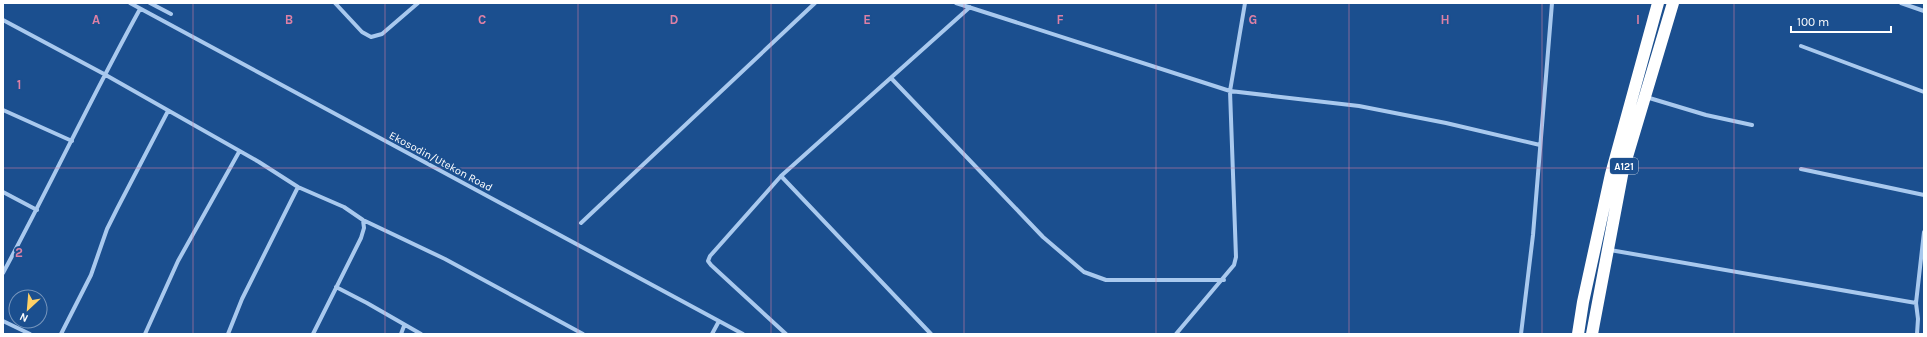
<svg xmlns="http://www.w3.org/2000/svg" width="1927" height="337" viewBox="0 0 1927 337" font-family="Karla,sans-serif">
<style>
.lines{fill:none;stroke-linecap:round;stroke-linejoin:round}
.street{stroke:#a9c9ee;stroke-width:4}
.highway{stroke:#fff;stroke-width:12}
.grid{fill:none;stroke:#dd80a5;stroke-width:1;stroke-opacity:0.55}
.labels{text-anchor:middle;stroke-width:4;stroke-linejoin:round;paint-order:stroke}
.shield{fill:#1b4f8f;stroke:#bbcadd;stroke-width:1}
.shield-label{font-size:10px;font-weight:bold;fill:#fff}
.street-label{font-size:11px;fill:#fff;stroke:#1b4f8f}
.grid-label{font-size:13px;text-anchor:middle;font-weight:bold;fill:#dd80a5;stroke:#1b4f8f;stroke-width:4;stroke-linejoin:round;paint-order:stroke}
</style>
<rect width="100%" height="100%" fill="#1b4f8f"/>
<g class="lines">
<path class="street" d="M130,3L743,334
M150,3L171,14
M335,3L362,32L371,37L382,34L418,3
M956,3L1230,91L1359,106L1446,123L1540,145
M1901,3L1924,11
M3,20L104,74L259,162L298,187L344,207L363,220L445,259L583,334
M1801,46L1924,92
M891,78L1043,237L1084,272L1106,280H1224
M1646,97L1706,115L1752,125
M3,110L72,141
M1801,169L1924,195
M781,176L931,334
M3,192L37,210
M581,223L815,3
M1610,250L1916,303
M3,273C50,186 92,96 140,9
M336,287L367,303L421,334
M3,321L30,334
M61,334L91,275L107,229L117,209L168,111
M145,334L178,261L239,152
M228,334L242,299L298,187
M313,334L361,238L364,228L363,220
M401,334L404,326
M712,334L719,321
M786,334L711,265L708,261L710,256L781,176L970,7
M1176,334L1234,265L1236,257L1230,91L1245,3
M1521,334L1533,235L1552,3
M1917,334L1918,319L1916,303L1924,232"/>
<path class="highway" d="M1578,334L1583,302L1611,174L1658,3
M1592,334L1623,170L1673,3"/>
</g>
<path class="grid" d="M193,3V334M385,3V334M578,3V334M771,3V334M964,3V334M1156,3V334M1349,3V334M1542,3V334M1734,3V334M3,168H1924"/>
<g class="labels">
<rect class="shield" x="1610" y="158" width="28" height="16" rx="3"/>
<g class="shield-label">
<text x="1624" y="170">A121</text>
</g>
<g class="street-label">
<text transform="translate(441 161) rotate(28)" y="4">Ekosodin/Utekon Road</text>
</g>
</g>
<g class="grid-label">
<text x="96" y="24">A</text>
<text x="289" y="24">B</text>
<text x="482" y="24">C</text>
<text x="674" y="24">D</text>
<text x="867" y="24">E</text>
<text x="1060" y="24">F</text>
<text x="1253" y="24">G</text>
<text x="1445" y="24">H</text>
<text x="1638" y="24">I</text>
<text x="19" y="89">1</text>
<text x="19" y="257">2</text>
</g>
<rect width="1927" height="337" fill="none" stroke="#ffffff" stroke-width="8"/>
<g transform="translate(28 309) rotate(206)"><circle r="19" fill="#1b4f8f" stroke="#7695bc"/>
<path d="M0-3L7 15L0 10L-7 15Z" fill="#ffd166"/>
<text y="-6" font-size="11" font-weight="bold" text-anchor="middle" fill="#ffffff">N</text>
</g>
<path d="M1791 26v6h100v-6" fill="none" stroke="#ffffff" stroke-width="2"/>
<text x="1797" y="26" font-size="12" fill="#ffffff" stroke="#1b4f8f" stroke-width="3" paint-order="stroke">100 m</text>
</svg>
